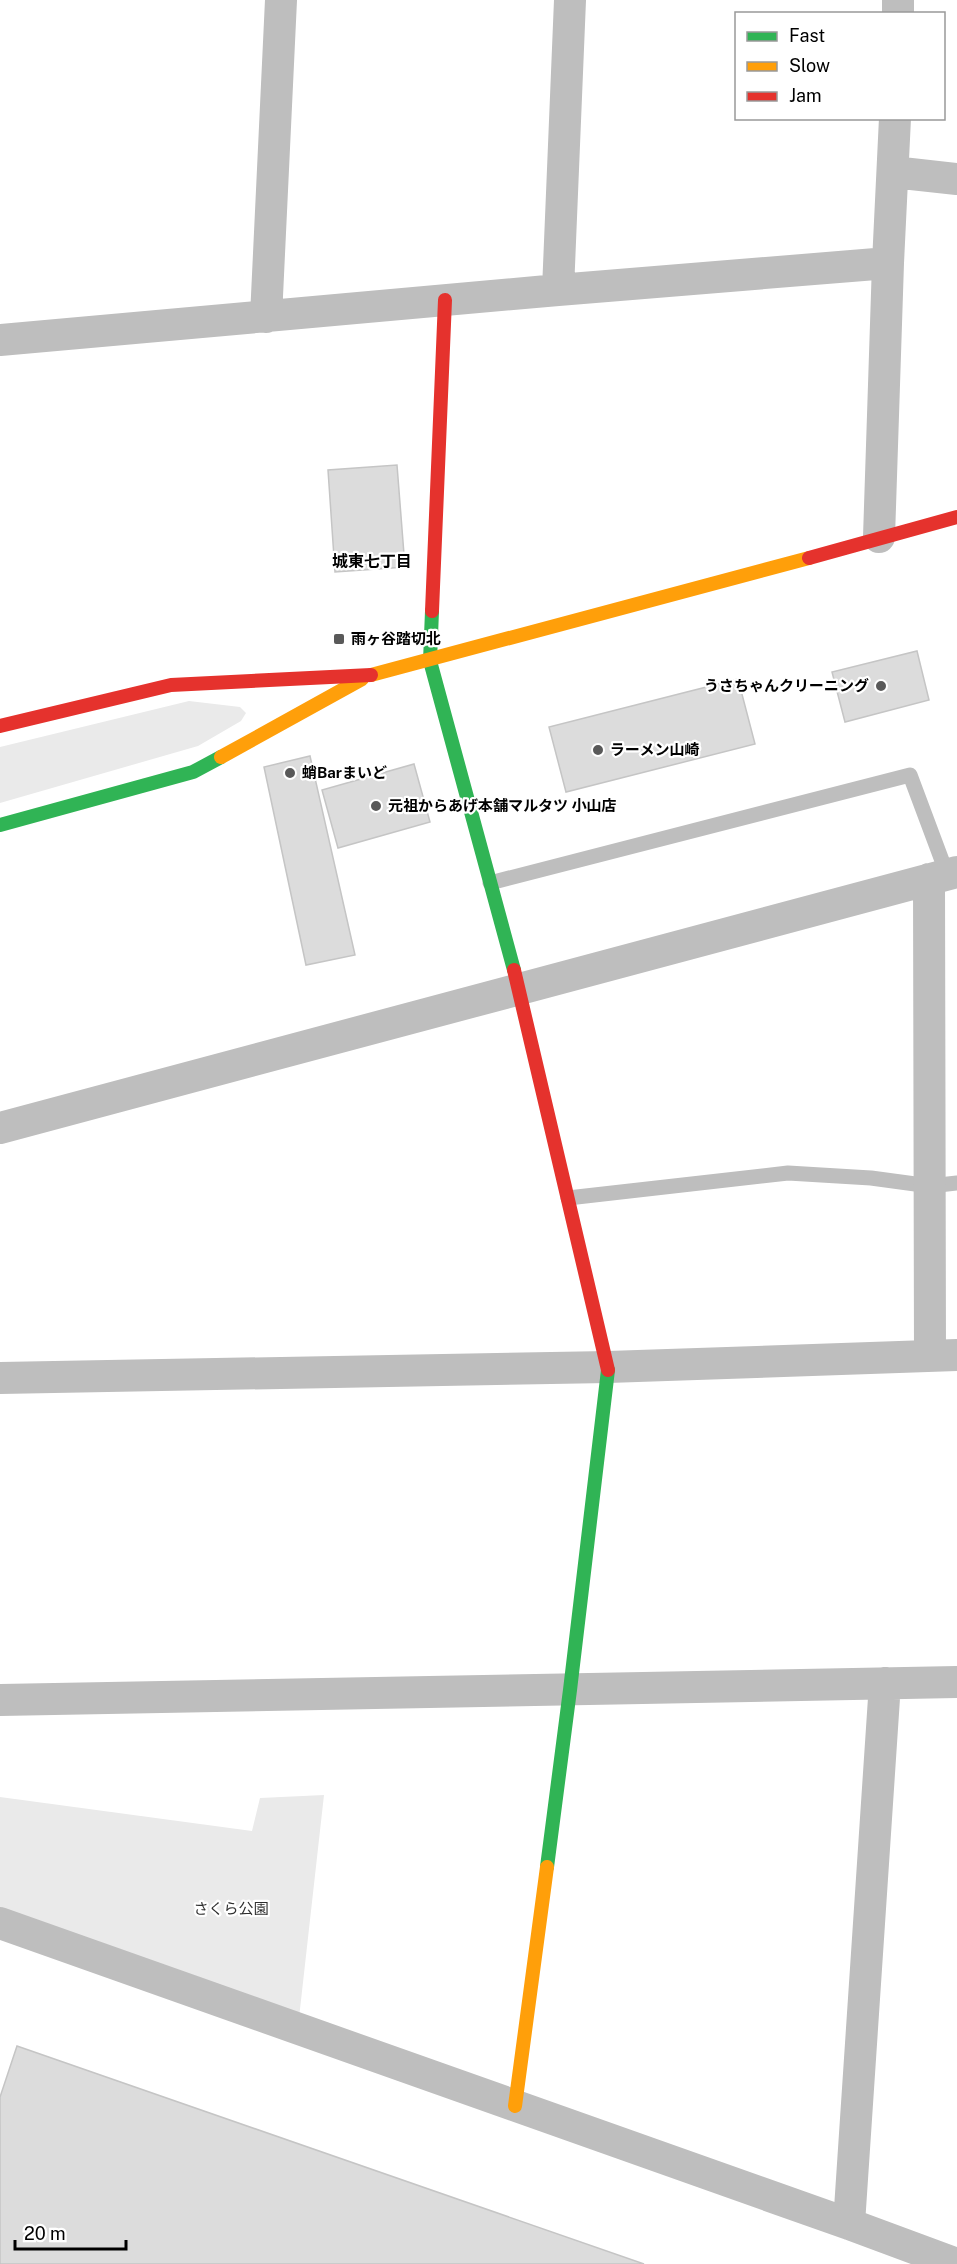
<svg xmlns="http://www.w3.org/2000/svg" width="957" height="2264" viewBox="0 0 957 2264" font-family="'Public Sans','Noto Sans JP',sans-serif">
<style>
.green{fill:#eaeaea}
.building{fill:#dcdcdc;stroke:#c5c5c5;stroke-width:1.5}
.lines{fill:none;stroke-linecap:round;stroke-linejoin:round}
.lane{stroke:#bebebe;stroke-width:15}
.street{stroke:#bebebe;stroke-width:32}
.fast{stroke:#30b455;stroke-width:14}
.slow{stroke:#ff9f0a;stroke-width:14}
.jam{stroke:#e5322d;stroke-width:14}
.poi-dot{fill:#595959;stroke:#fff;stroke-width:2}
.labels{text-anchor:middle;stroke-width:4.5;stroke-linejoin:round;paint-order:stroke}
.poi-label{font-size:15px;font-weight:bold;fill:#000;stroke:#fff;text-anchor:start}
.park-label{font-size:15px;fill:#2f2f2f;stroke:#fff}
.neighbourhood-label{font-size:16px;font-weight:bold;fill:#000;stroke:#fff}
</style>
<rect width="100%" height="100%" fill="#fff"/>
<path class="green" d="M189,701L240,707L246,713L241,721L198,746L0,803V747Z
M324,1795L299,2018L0,1914V1797L252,1831L260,1798Z"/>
<path class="building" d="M397,465L405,567L335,572L328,470Z
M917,651L929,700L845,722L832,672Z
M738,679L755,744L566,792L549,727Z
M310,756L355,955L306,965L264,767Z
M414,764L430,822L338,848L322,790Z
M17,2046L644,2264H0V2097Z"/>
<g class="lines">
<path class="lane" d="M490,883L910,775L947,874
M568,1198L788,1173L871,1178L930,1186L957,1183"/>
<path class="street" d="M898,14V0
M893,172L957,179
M558,290L570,0
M266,317L281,0
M0,340L558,290L888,263
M879,537L888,263L895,118
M929,879L930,1356
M0,1128L957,872
M0,1378L608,1367L957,1355
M0,1700L957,1682
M0,1923L849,2224L957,2264
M849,2224L885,1683"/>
<path class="fast" d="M432,611L430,661L514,970
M0,825L193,772L221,757
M547,1867L570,1690L608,1370"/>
<path class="slow" d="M371,675L809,558
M221,757L362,679
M515,2106L547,1867"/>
<path class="jam" d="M809,558L957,517
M432,611L445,300
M0,726L171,685L371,675
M514,970L608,1370"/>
</g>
<g class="poi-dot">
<rect x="333" y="633" width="12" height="12" rx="3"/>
<circle cx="881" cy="686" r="6"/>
<circle cx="598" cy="750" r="6"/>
<circle cx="290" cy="773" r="6"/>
<circle cx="376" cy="806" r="6"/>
</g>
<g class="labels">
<g class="poi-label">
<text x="351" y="644">雨ヶ谷踏切北</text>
<text x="869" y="691" text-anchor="end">うさちゃんクリーニング</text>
<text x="610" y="755">ラーメン山崎</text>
<text x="302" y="778">蛸Barまいど</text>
<text x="388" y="811">元祖からあげ本舗マルタツ 小山店</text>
</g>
<g class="park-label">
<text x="231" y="1914">さくら公園</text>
</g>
<g class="neighbourhood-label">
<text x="372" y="567">城東七丁目</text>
</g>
</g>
<rect x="735" y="12" width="210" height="108" fill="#ffffff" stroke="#999999" stroke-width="1.5"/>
<rect x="747" y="32" width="30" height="9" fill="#30b455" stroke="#999999" stroke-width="1.5"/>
<text x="789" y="42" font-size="18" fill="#000000">Fast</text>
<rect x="747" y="62" width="30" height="9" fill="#ff9f0a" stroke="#999999" stroke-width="1.5"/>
<text x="789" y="72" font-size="18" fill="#000000">Slow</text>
<rect x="747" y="92" width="30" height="9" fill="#e5322d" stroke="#999999" stroke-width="1.5"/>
<text x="789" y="102" font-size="18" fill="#000000">Jam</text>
<path d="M15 2240v9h111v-9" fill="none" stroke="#000000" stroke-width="3"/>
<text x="24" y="2240" font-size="18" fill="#000000" stroke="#ffffff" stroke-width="4.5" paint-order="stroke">20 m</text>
</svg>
